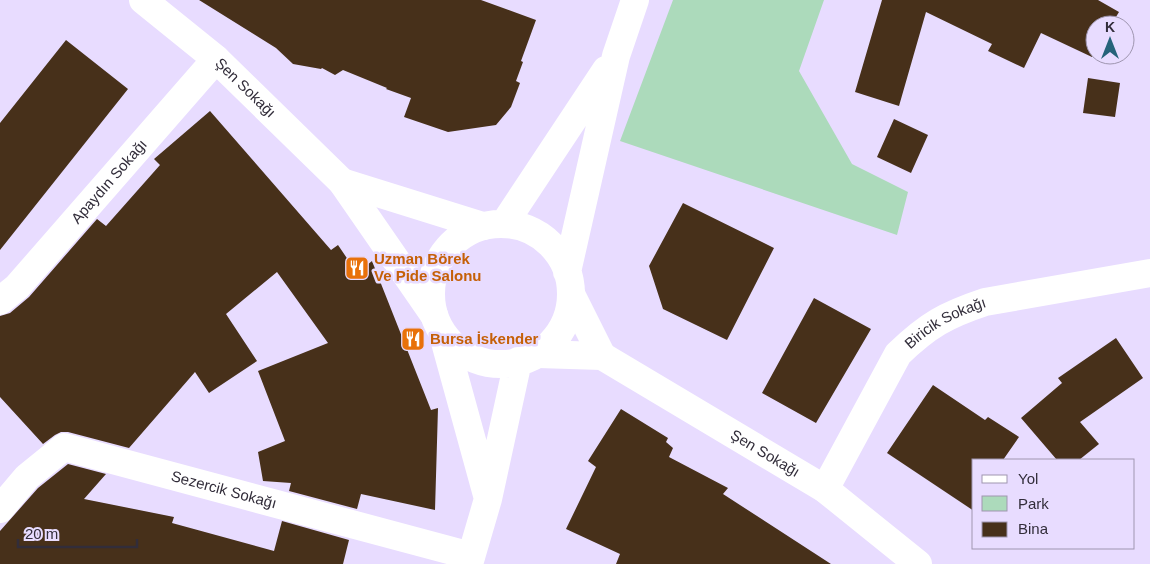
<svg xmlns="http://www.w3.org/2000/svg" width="1150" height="564" viewBox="0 0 1150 564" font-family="Helvetica,sans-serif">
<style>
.green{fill:#acdabb}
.building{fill:#47301a}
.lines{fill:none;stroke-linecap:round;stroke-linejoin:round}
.street{stroke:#fff;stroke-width:28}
.secondary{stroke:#fff;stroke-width:28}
.labels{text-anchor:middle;stroke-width:5;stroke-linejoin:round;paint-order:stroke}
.street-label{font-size:15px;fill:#322d3a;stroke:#e8dcff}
.food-label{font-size:15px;font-weight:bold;fill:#c56008;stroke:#e8dcff;text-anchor:start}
</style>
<rect width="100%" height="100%" fill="#e8dcff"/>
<path class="green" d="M673,0H824L799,71L852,164L908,192L897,235L620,141Z"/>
<path class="building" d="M199,0H481L536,20L521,61L523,62L516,81L520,83L511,107L496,125L448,132L404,117L411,98L386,89L387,88L343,70L335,75L322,68L321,69L293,64L276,48Z
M882,0H1098L1119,12L1111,25H1095V52L1092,57L1041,33L1024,68L988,51L992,44L926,12L899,106L855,92Z
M66,40L128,89L0,250V123Z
M1088,78L1120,83L1115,117L1083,113Z
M210,111L331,250L338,245L357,273L372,261L431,410L438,408L435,510L361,494L357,509L289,491L291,483L263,481L258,452L285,441L258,371L328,343L277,272L226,314L257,361L209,393L195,372L129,448L68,432H61L55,435L43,444L0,397V316L10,313L29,297L97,219L106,226L160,165L154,159Z
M894,119L928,135L911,173L877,157Z
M683,203L774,248L727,340L663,309L649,266Z
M814,298L871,329L816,423L762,393Z
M1116,338L1143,378L1080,422L1099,444L1079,460H1057L1021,418L1062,383L1058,378Z
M933,385L985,420L988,417L1019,437L1003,460H974V511L887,453Z
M621,409L668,438L666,442L673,448L669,457L728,488L723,494L831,564H616L620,554L566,529L596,467L588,461Z
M68,464L106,474L84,499L174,517L172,523L274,551L282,521L349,540L343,564H0V531L38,488Z"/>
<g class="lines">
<g class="street">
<path id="s1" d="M143,0L216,59L342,182L434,315"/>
<path d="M342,182L483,226"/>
<path d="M571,294L602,356"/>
<path id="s2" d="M0,301L17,287L216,59"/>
<path id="s3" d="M538,354L602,356L825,489L918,564"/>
<path id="s4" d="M825,489L898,354C928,325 946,315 985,302L1150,273"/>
<path id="s5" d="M0,509L27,477L64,447L471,556"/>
</g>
<path class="secondary" d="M504,224L606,70
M431 294a70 70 0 1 1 140 0a70 70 0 1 1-140 0Z
M567,272L616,56L635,0
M443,335L487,495
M469,564L488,499L518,361"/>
</g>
<defs>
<g id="restaurant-square" transform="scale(1.25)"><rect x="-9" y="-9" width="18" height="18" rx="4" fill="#e8710a" stroke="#e8dcff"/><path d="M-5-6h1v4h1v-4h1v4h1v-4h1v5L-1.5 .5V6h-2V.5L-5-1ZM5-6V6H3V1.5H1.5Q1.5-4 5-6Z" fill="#fff"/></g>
</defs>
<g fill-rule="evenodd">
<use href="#restaurant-square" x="357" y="268"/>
<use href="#restaurant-square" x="413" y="339"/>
</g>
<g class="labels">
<g class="street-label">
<text dy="5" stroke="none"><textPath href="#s1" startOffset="135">Şen Sokağı</textPath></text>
<text dy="5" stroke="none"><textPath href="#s2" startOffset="162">Apaydın Sokağı</textPath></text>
<text dy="5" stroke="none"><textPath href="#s4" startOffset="211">Biricik Sokağı</textPath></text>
<text dy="5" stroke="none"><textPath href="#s3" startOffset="254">Şen Sokağı</textPath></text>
<text dy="5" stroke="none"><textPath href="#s5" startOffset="255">Sezercik Sokağı</textPath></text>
</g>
<g class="food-label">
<text x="374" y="264">Uzman Börek<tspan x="374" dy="17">Ve Pide Salonu</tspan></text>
<text x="430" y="344">Bursa İskender</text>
</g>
</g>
<rect x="972" y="459" width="162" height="90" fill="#e8dcff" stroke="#9f96b0"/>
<rect x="982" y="475" width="25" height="8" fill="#ffffff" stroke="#9f96b0"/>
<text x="1018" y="484" font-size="15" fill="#322d3a">Yol</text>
<rect x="982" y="496" width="25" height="15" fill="#acdabb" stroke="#9f96b0"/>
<text x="1018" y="509" font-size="15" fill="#322d3a">Park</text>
<rect x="982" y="522" width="25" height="15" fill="#47301a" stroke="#9f96b0"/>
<text x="1018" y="534" font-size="15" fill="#322d3a">Bina</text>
<g transform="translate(1110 40)"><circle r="24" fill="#e8dcff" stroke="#9f96b0"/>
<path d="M0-4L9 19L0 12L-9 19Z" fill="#26637a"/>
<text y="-8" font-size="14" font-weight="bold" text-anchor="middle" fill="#322d3a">K</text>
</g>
<path d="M18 539v8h119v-8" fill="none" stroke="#322d3a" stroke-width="2.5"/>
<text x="25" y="539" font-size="15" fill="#322d3a" stroke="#e8dcff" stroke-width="4" paint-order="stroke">20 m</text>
</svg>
